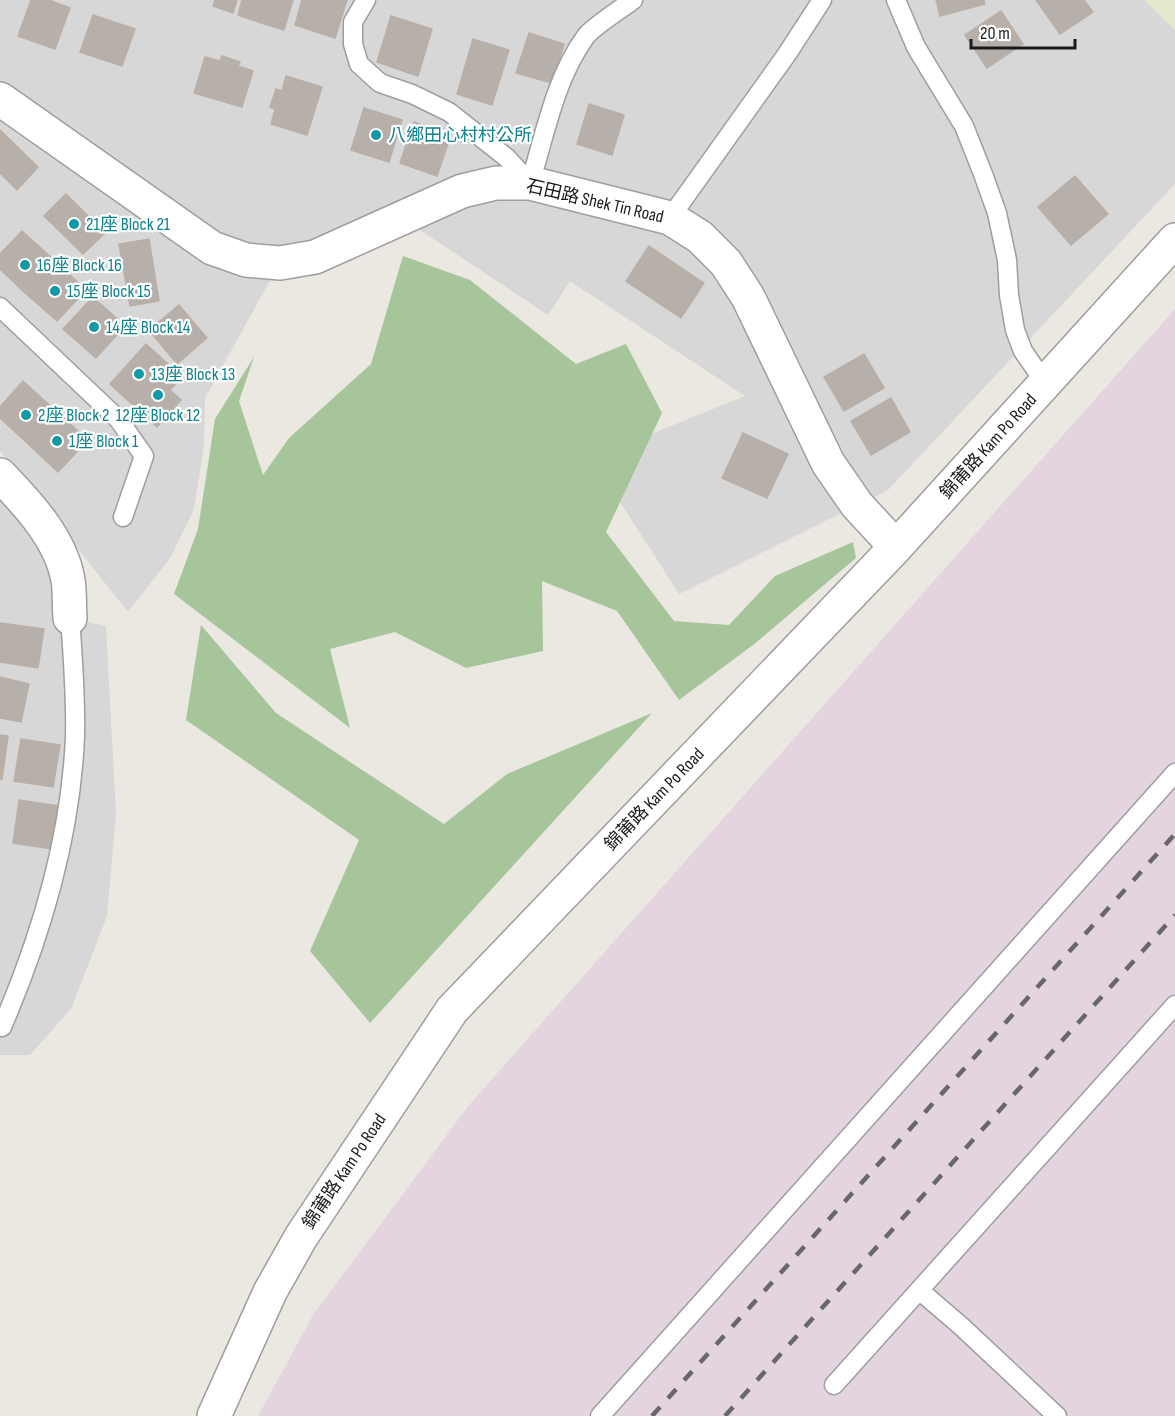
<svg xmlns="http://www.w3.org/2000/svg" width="1175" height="1416" viewBox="0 0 1175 1416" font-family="'Sofia Sans Condensed','Noto Sans TC',sans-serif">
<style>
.residential{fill:#d8d7d7}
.industrial{fill:#e3d4e0}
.farmland{fill:#e6e8ce}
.forest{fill:#a7c59b}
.building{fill:#b7b0aa;stroke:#baafa6;stroke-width:1.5}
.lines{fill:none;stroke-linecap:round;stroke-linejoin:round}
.lane-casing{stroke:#9e9e9e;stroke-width:21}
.street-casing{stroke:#9e9e9e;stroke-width:36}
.lane{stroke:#fff;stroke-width:18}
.street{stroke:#fff;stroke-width:33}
.rail{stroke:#686868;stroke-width:4.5;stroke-dasharray:12 12;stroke-linecap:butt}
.culture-dot{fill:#0f9aa8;stroke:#fff;stroke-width:2}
.labels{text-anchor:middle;stroke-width:4.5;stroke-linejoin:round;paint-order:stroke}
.culture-label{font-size:18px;fill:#0d838f;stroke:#fff;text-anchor:start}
.street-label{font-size:18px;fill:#1a1a1a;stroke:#fff}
</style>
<rect width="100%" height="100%" fill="#ebe8e1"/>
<path class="residential" d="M0,0H1145L1175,30V184L889,489L869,500L853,479L737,255L532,170L311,245L280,250L248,247L218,236L0,84Z
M0,118L273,275L205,398L204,446L194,509L171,557L128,612L0,451Z
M498,196H529L665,230L691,247L716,272L845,511L679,594L592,458L745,396L570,281L548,315L414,226L434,217Z
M0,494L47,557L70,618L106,626L116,814L107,916L71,1009L30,1055H0Z"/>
<path class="industrial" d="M1175,309V1416H258L313,1315L469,1105Z"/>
<path class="farmland" d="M1145,0H1175V30Z"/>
<path class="forest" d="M403,256L470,280L576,364L626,344L662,413L606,532L674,621L729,625L775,576L853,542L856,558L753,645L679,700L617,611L542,581L543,651L466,668L395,632L330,649L350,728L174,594L198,529L215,419L254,357L239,401L263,475L289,438L371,364Z
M201,625L276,713L444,824L507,774L652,713L370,1023L310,951L359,840L186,720Z"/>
<path class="building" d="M31,0H49L70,8L55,49L18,36Z
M215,0H237L233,13L213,6Z
M242,0H268L261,23L238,15Z
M268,0H293L284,30L261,23Z
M302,0H347L335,38L295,25Z
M936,0H984L985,4L940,16Z
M1036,0H1084L1093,12L1060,34Z
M1001,11L1023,44L987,68L965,35Z
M93,15L135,29L122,66L80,52Z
M391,16L432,29L418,76L377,62Z
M529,33L564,44L552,83L516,73Z
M473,39L509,50L492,105L457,94Z
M222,56L240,62L238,66L253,71L242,107L194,93L205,57L220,61Z
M286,76L322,87L307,135L271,124L275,109L270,107L276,89L282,91Z
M589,104L624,115L612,155L577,144Z
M364,108L402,120L389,162L351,150Z
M414,122L451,135L437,176L400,163Z
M0,130L38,167L17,190L0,173Z
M1075,176L1108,214L1071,245L1038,207Z
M66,194L105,233L83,254L44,216Z
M22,231L54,260L24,292L0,269V254Z
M149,239L159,301L130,306L119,244Z
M649,246L677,265L654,300L626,281Z
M54,260L86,290L57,321L24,292Z
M677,265L704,283L681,318L654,300Z
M93,297L125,326L96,358L63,329Z
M179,305L207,338L177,364L149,330Z
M146,344L169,365L133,405L110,384Z
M864,354L884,388L844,411L824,377Z
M169,365L182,377L170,390L181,400L157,427L133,405Z
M23,381L56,411L26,442L0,418V407Z
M891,398L910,432L871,455L851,421Z
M56,411L88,440L58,472L26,442Z
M743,433L788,454L767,498L722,478Z
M0,623L44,629L38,668L0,662Z
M0,677L29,684L21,722L0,718Z
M0,735L8,736L2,779H0Z
M21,739L60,745L53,787L14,781Z
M19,800L58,806L52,849L13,843Z"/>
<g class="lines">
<g class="lane-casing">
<path id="lane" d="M366,0L353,22V44L359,64L380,83L412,94L449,112L507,158L530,183C545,135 555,78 586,36C594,26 621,9 633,0
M896,0L916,47L964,126L983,174L997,213L1007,260L1009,295L1015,330L1023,351L1045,383
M670,218L787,54L822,0
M0,307L119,420L144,456L123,517
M2,1027C42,934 71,837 75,736C76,696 73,657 70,618
M919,1290L961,1326L1057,1416
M834,1385L1175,1005
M600,1416L1175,773"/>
</g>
<g class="street-casing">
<path id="street" d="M0,99L212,248L246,260L280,263L315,257L462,191L496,183H530L670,218L700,237L726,263L748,297L828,463L857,505L896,547
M0,475C28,504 61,539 68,580C70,592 69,605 70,618
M214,1416L270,1292L301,1237L452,1010L896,547L1175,240"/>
</g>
<use href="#lane" class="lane"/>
<use href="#street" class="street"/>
<path class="rail" d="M652,1416L1175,834
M725,1416L1175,915"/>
</g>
<g class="culture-dot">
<circle cx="376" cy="135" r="6"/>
<circle cx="74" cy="224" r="6"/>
<circle cx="25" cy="265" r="6"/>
<circle cx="55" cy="291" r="6"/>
<circle cx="94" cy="327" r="6"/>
<circle cx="139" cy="374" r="6"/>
<circle cx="158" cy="395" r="6"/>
<circle cx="26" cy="415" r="6"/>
<circle cx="57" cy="441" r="6"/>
</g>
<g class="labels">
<g class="culture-label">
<text x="388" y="141">八鄉田心村村公所</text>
<text x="86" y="230">21座 Block 21</text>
<text x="37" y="271">16座 Block 16</text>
<text x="67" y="297">15座 Block 15</text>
<text x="106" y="333">14座 Block 14</text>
<text x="151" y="380">13座 Block 13</text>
<text x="38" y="421">2座 Block 2</text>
<text x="158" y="421" text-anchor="middle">12座 Block 12</text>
<text x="69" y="447">1座 Block 1</text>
</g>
<g class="street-label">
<text transform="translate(595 201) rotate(13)" y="6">石田路 Shek Tin Road</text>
<text transform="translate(988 446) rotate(-48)" y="6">錦莆路 Kam Po Road</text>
<text transform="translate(654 799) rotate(-46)" y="6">錦莆路 Kam Po Road</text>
<text transform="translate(344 1171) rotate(-56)" y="6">錦莆路 Kam Po Road</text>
</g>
</g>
<path d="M971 39v9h104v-9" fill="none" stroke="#1a1a1a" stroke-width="3"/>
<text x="980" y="39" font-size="18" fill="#1a1a1a" stroke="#ffffff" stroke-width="4.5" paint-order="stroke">20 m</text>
</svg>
